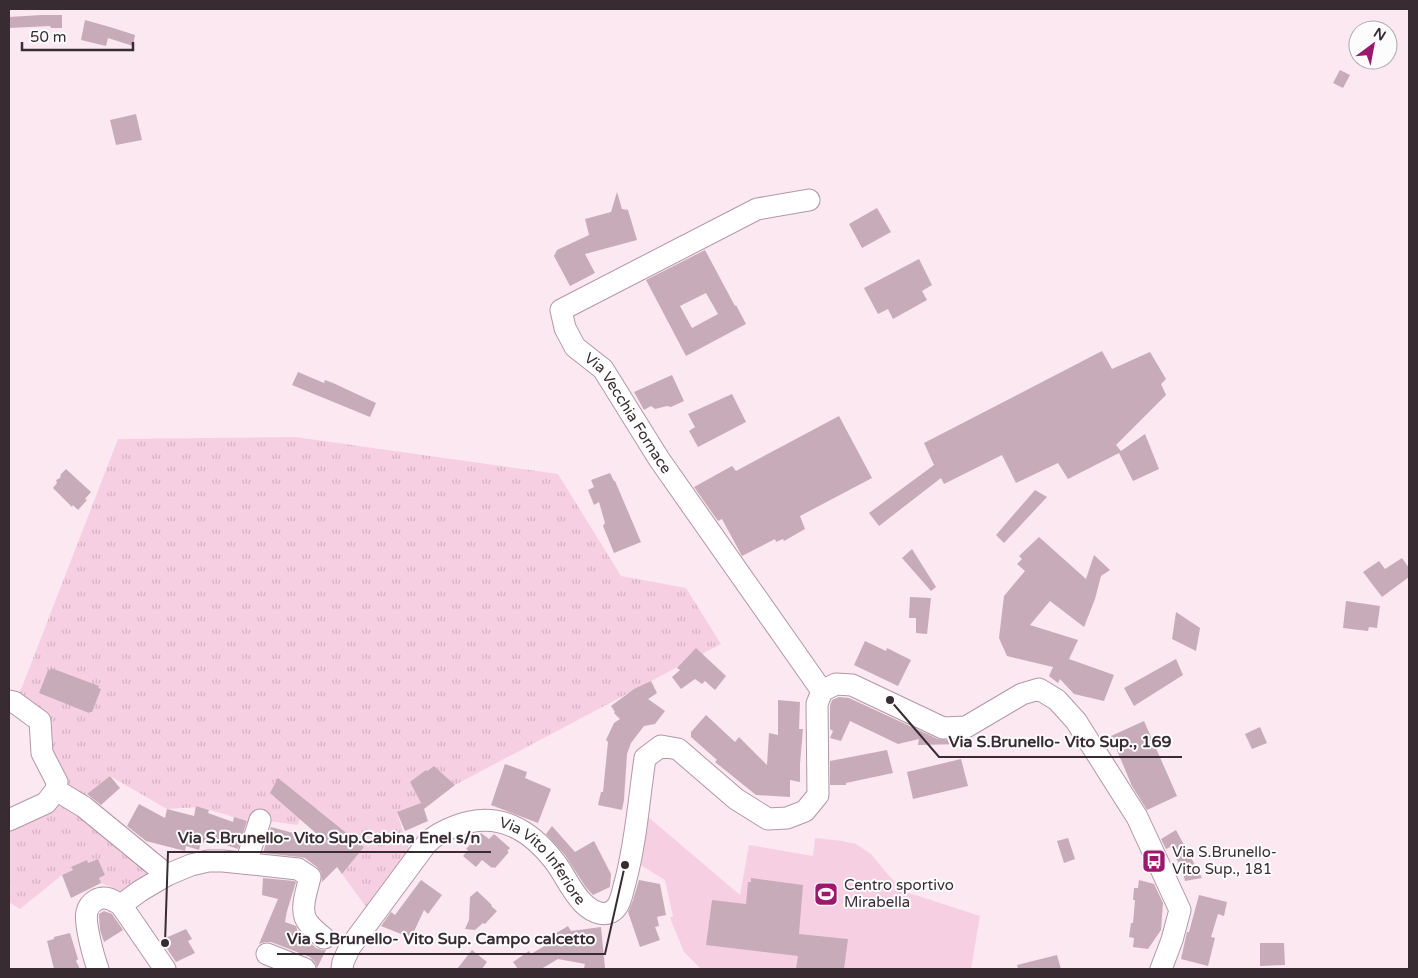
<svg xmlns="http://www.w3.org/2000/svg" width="1418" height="978" viewBox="0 0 1418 978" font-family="'Varela Round',sans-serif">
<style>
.grass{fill:url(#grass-tufts)}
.garden{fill:#f7cfe3}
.building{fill:#c8abb9;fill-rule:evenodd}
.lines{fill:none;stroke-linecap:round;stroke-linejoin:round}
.minor-casing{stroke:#b397a5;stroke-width:23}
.minor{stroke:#fff;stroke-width:21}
.labels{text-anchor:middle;stroke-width:4;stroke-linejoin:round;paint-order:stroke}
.street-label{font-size:15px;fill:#382c32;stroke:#fcfcfc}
.poi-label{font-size:15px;fill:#382c32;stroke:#fcfcfc;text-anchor:start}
.leader{fill:none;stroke:#382c32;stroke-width:2}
.callout-dot{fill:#382c32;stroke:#fcfcfc;stroke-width:2}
.callout-label{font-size:16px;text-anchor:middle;font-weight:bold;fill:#382c32;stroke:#fcfcfc;stroke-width:4;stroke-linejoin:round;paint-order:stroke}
</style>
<defs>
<pattern id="grass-tufts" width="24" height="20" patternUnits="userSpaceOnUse" patternTransform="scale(1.25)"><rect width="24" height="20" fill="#f7cfe3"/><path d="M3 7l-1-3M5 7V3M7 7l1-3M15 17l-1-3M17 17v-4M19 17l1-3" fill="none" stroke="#d4b2c3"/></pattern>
</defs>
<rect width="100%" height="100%" fill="#fbe8f1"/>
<path class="grass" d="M295,437L558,474L621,576L686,588L721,644L455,785L434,766L411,782L421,803L397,813L410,853L369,911L342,874L364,847L317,809L302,813L298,825L260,820L254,823L200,807L167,809L110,776L81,799L160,867L124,892L101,883L99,878L105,875L98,859L88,863L87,861L72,868L73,870L62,875L20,909L9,902V826L56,790L40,721L14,702L22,687L118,439Z"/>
<path class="garden" d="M647,816L740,895L749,845L813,856L815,838L842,841L856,844L871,854L889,876L906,892L980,916L971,969H701L684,952L670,918L673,916L665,880L639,864Z"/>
<path class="building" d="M41,15H62V28H51L50,26L9,28V17Z
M85,20L110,27L135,35L133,46L108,38L106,46L81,40Z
M1340,70L1350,75L1343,88L1333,83Z
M136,114L142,140L116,145L110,120Z
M617,192L622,209L628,210L637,240L585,254L595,273L570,286L554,256L557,250L589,235L585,219L611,212Z
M877,208L891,232L862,248L849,224Z
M705,250L735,306L736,305L746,324L686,356L646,280ZM706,293L718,314L692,328L680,306Z
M919,259L932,285L922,291L927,300L893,319L888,309L878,314L864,288Z
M1102,351L1112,369L1150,352L1166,379L1161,384L1166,395L1116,445L1121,451L1145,434L1159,469L1133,481L1119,453L1068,479L1058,463L1016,483L1002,455L944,484L941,478L879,526L869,513L934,465L924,443Z
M298,372L324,383L325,380L333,383L376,403L370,417L292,385Z
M672,375L684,401L671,407L667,406L655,409L651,406L644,410L634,392Z
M732,394L746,422L698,447L689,431L695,427L688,414Z
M839,416L872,478L800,516L805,529L784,541L783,539L776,542L775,539L742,556L722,519L718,521L694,487L732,466L736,471Z
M66,469L91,492L85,499L87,500L78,510L73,505L72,507L53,488L57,483L56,480L60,478L61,474Z
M610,473L614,481H615L641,542L614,553L603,526L605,523L599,502L594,505L588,490L594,487L591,480Z
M1035,490L1047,497L1004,543L996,535Z
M1039,537L1086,579L1094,555L1110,570L1101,576L1095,599L1084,627L1050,601L1030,625L1078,640L1069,659L1114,675L1104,701L1074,694L1060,679L1058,683L1049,676L1053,667L1007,656L999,638L1004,596L1025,571L1017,564L1022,559L1019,556Z
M912,549L936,587L931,591L902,558Z
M1402,558L1409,568V577L1382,597L1363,572L1379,561L1385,569Z
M910,597L931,598L927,634L916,633V618H909Z
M1346,601L1380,606L1377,628L1369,627L1368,631L1343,628Z
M1176,612L1200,628L1196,651L1172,639Z
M865,641L886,651L887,648L911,660L898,686L854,665Z
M696,648L726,676L715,690L705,681L702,684L695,679L681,689L672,677L680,670L677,668Z
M1176,659L1183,675L1134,706L1124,688Z
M51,668L99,686L98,688L101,689L92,712H90L89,713L39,693L48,670L49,671Z
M651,681L657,693L648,699L665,711L655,724L644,726L631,743L627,754L624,800L622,810L598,805L601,792H603L608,742L606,740L614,723L620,719L614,713L615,712L611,706L634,689Z
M839,697L849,698L938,739L956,740L964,744L918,745L919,739L898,744L850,721L841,741L830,738L833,731L830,729V706L832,700Z
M778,700L800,702L799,729H803L800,764V782L790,780V797L756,795L715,762L717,760L691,737V732L706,715L735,742L739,737L767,765L769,733L778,735Z
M1144,721L1177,796L1147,810L1132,786L1111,736Z
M1260,727L1267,743L1252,749L1245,734Z
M887,750L893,773L846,783V785H830V761Z
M961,759L968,786L913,799L907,772Z
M505,764L527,772L525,778L551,789L538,823L491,805Z
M434,766L455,785L424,809L428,821L405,831L397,812L421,803L410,782L426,770L427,771Z
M110,776L120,788L101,805L87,794Z
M278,778L364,847L342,874L337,867L322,882L321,872L317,867L305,858L299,857L263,853L271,827L326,842L270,793Z
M139,804L165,818L167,809L194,816L196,806L209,810L208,813L233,822L234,817L247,821L238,849L211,840L209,844L201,842L199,850L186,846L185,851L146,841L127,826Z
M552,826L575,852L594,841L611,874L610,887L593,895L592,894L585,886L565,855L546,834Z
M1176,830L1202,878L1185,881L1182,869L1170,847L1166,849L1161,839Z
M481,833L489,839L494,834L510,848L507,851L509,852L495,868L493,867L492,868L482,860L476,867L463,856L468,850L466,849Z
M1068,838L1075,859L1064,863L1057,841Z
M98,859L105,875L99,878L101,883L71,898L62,875L73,870L71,867L87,860L88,863Z
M263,878L294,881L296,882L287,911L285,922L296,926L298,932L316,948L322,950H326L317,968L315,962L310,957L271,942H265L259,944L278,899L262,895Z
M751,878L803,885L799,934L848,939L844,969H796L798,956L706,945L712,900L746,904L748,882H751Z
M421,880L442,895L428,914L424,910L411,938L381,926L391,912L395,915Z
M639,880L660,884L666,915L657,917L659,926L655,927L660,940L640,947L628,912L633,900Z
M1139,880L1154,884L1163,903L1161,930L1148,949L1133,947L1134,938L1129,937L1131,923H1133L1135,900H1133L1134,888H1138Z
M477,891L492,905L491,906L497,911L485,924L483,923L475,930L465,929L469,920L470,897Z
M1199,895L1227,902L1224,916L1218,914L1211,937L1215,938L1208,966L1181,959L1187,932H1189Z
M104,911L112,914L123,930L104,942L100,930L99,917V914Z
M568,926L571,931L601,927L605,968H584L585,964L558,959L541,969H518L513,962L529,951L531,954L556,939L553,935Z
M186,929L192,939L188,941L195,953L176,962L161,940Z
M70,933L78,959L76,961L80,969H54L47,941L54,939V937Z
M1260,943H1284L1285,965L1260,966Z
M472,950L487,962L482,969H457Z
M1057,955L1061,969H1018L1017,965Z"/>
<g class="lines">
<g class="minor-casing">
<g id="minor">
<path id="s1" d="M809,200L757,209L561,310L565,328L575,347L603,369L659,459L822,691"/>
<path d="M9,701L14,702L40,721L42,753L57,782L56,790L46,803L9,820"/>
<path d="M56,790L84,807L167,875"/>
<path d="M246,863L260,820"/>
<path d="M121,905L140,891L167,875L191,865L208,861H223L298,869L310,877C307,891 298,912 309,924C313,929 319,934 324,938"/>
<path d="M267,954L305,969"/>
<path d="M98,969C94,958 84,923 87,912C88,907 91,903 96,900C105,895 113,900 121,905L165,969"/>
<path id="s2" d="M342,969L343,962L350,947L427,843C435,835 445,830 456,826C497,810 530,829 555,862C565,875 571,891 583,903C593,913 609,920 618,905C622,898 623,889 625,883C636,842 639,799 645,758L661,746L678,749L736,799L768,819L787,818L805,811L818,795L817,704L822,691L836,684L852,685L943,728L966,727L1022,694L1039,689L1057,700L1076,721L1137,817L1180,910L1172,940L1161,969"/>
</g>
</g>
<use href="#minor" class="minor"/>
</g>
<defs>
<g id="bus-square" transform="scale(1.25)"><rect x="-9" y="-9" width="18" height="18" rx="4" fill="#9a196d" stroke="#fcfcfc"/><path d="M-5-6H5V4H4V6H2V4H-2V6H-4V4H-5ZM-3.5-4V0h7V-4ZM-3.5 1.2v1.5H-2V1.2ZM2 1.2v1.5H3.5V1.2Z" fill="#fff"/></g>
<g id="stadium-square" transform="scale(1.25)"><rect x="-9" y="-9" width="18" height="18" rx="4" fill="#9a196d" stroke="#fcfcfc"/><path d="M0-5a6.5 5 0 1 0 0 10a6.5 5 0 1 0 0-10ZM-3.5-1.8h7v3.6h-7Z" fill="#fff"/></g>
</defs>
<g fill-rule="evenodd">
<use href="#bus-square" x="1154" y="861"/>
<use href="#stadium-square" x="826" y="894"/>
</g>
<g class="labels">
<g class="street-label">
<text dy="5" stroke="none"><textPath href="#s1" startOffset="399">Via Vecchia Fornace</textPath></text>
<text dy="5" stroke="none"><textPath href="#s2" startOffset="291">Via Vito Inferiore</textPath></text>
</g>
<g class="poi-label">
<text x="1172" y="857">Via S.Brunello-<tspan x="1172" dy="17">Vito Sup., 181</tspan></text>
<text x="844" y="890">Centro sportivo<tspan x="844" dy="17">Mirabella</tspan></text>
</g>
</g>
<path class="leader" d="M890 700L939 757H1182M165 943L168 852H491M625 865L605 954H277"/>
<g class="callout-dot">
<circle cx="890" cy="700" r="5"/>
<circle cx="165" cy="943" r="5"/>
<circle cx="625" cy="865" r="5"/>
</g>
<g class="callout-label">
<text x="1060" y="747">Via S.Brunello- Vito Sup., 169</text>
<text x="329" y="843">Via S.Brunello- Vito Sup.Cabina Enel s/n</text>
<text x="441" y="944">Via S.Brunello- Vito Sup. Campo calcetto</text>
</g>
<rect width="1418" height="978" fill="none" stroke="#382c32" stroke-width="20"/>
<g transform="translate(1373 45) rotate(32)"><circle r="24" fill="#fcfcfc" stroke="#aea9ab"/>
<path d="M0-4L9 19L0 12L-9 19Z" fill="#9a196d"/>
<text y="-8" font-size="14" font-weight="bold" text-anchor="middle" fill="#382c32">N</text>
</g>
<path d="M22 42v8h111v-8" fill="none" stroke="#382c32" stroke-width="2.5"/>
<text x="30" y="42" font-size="15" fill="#382c32" stroke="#fcfcfc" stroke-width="4" paint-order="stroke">50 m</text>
</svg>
